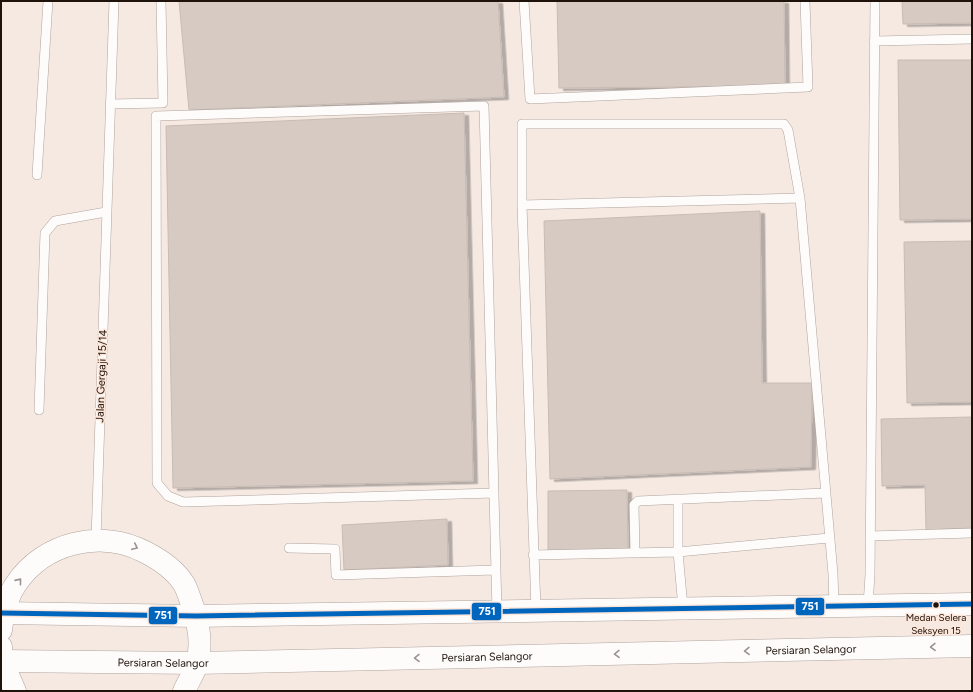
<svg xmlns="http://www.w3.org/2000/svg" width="973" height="692" viewBox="0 0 973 692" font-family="Figtree,sans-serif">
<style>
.building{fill:#d6cac2;stroke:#c8bcb5;filter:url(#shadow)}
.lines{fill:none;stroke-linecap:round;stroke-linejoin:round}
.service-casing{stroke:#afa39d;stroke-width:10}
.primary-casing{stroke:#afa39d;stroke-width:23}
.service{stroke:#fefcfb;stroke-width:9}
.primary{stroke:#fefcfb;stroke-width:22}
.bus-1-casing{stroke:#fde7da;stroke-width:8}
.bus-1{stroke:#0065bd;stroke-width:5}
.oneway{stroke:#9a938f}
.bus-dot{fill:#1f120b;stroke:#fde7da;stroke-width:1.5}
.labels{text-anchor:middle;stroke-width:3;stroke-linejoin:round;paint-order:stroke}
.bus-label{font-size:10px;fill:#1f120b;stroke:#fde7da}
.street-label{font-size:11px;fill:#1f120b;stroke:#fde7da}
.line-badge{stroke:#fde7da;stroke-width:1.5}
.badge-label{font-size:11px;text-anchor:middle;font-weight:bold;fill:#fff}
</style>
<defs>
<filter id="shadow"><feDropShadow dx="4.5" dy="2.5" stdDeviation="0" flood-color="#0004"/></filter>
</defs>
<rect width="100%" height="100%" fill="#f5e9e2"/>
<path class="building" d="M179,1H498L504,97L189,110Z
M557,1H784L785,86L559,88Z
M902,1H972V23L903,24Z
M898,60H972V219L900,220Z
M464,113L473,481L173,488L166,126Z
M760,211L762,383H812L811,467L550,479L544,221Z
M972,241V402L907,403L904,242Z
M972,417V528L926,530L925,485L882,486L881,419Z
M627,490L628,551H548V491Z
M447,519L448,565L344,570L342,525Z"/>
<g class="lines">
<g class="service-casing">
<path id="service" d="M524,1L530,99L808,87L805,1
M874,41L972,39
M110,104L163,103L161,1
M37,175L48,1
M522,205L800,198
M39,410L45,233L55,221L106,212
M494,493L183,502L168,496L157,483L156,116L484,106L497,611
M678,499V552L683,608
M870,536L972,533
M96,539L114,1
M289,548L335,549L336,575L495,570
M635,553L634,505L638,501L825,493
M533,555L678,552L829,538
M868,605L870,575L875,1
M536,610L522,205V124H784L788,130L800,198L833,574L834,605"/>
</g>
<g class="primary-casing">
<g id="primary">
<path d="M1,613L196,616L972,604"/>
<path d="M1,630C3,614 7,597 16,584C44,542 101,529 145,552C159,559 175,570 184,584C188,591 190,600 193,607C199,624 202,646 197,664C194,673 188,682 184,691"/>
<path d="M1,647L2,661L15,691"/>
<path id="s1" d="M1,661L197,663L972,646"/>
</g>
</g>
<use href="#service" class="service"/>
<use href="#primary" class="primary"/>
<g class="bus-1-casing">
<path id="bus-1" d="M1,613L196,616L972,604"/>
</g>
<use href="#bus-1" class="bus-1"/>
</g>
<defs><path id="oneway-chevron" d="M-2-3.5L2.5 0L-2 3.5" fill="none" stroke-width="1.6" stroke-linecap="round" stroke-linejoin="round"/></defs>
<g class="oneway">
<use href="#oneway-chevron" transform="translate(135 547) rotate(25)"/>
<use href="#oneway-chevron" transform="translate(19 581) rotate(-51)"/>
<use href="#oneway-chevron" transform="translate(933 647) rotate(179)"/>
<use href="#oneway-chevron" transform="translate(747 651) rotate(179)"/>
<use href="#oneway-chevron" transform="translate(617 654) rotate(179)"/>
<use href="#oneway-chevron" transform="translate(417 658) rotate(179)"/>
</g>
<circle class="bus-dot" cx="936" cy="605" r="3.5"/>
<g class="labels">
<g class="bus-label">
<text x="936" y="621">Medan Selera<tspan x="936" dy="13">Seksyen 15</tspan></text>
</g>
<g class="street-label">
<text transform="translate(101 376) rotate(-88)" y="4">Jalan Gergaji 15/14</text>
<text dy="4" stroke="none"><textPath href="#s1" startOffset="810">Persiaran Selangor</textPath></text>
<text dy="4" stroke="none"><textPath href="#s1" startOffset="486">Persiaran Selangor</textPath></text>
<text dy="4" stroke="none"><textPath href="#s1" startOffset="162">Persiaran Selangor</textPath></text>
</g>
</g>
<g class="line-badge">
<rect x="795" y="597" width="30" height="19" rx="4" fill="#0065bd"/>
<rect x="471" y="602" width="31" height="19" rx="4" fill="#0065bd"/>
<rect x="148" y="606" width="30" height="19" rx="4" fill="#0065bd"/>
</g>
<g class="badge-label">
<text x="810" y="610">751</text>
<text x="487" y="615">751</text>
<text x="163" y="619">751</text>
</g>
<rect width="973" height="692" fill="none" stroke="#1f120b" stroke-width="4"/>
</svg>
